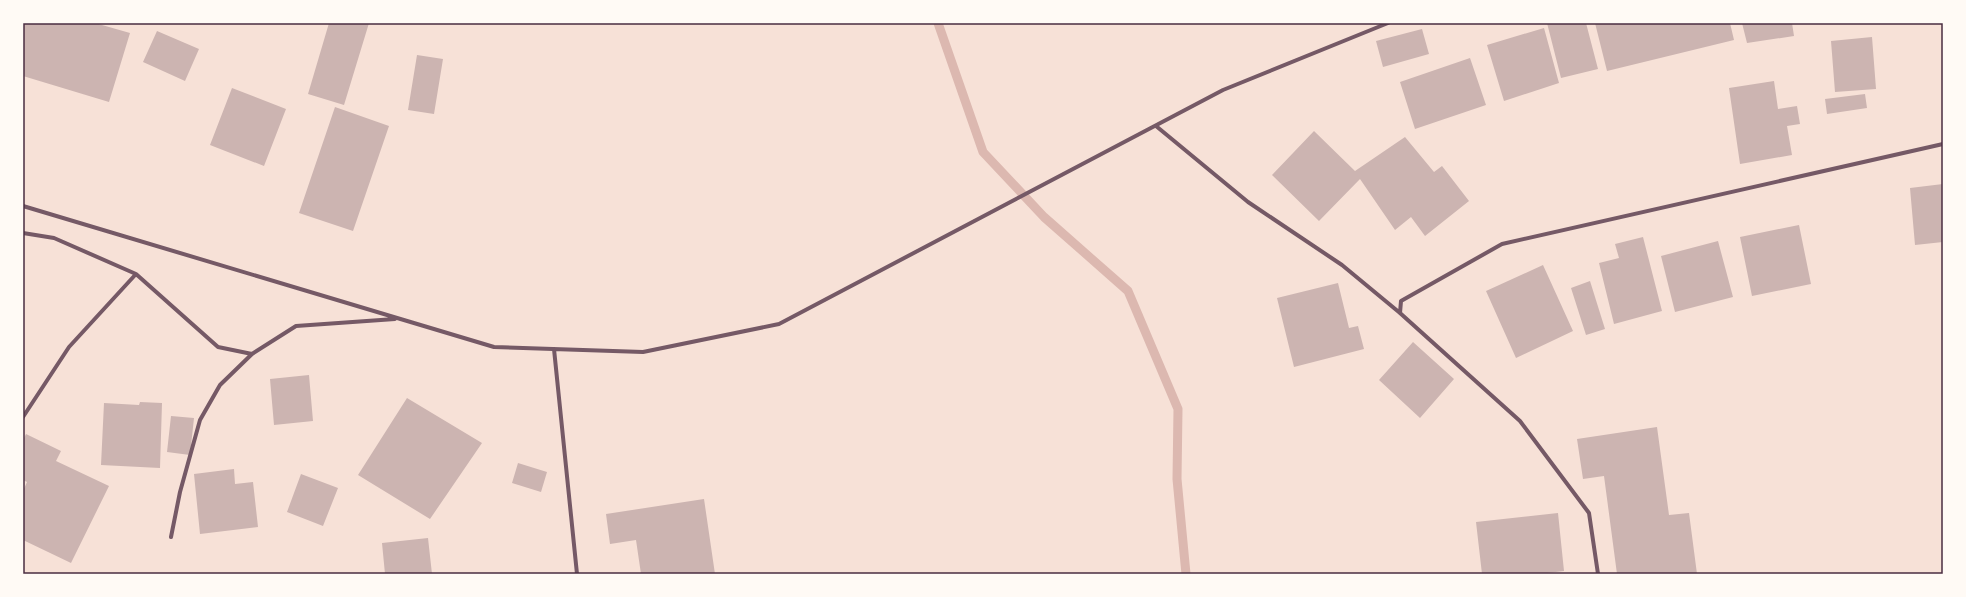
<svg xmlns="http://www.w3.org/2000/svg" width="1966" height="597" viewBox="0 0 1966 597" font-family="'Noto Serif',serif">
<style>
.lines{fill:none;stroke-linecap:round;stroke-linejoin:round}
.stream{stroke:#dcb8b0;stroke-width:9}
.building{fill:#ccb4b1}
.minor{stroke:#755966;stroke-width:4}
.neatline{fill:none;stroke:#4a2c40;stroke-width:1.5}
</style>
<rect width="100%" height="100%" fill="#f7e1d7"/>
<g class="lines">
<path class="stream" d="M938,23L983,152L1044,217L1128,291L1178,409L1177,479L1186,574"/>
</g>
<path class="building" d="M23,23H95L130,33L109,102L23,76Z
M329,23H369L344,105L308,94Z
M1547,23H1586L1598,69L1561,78Z
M1595,23H1730L1734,40L1607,71Z
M1742,23H1792L1794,36L1747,43Z
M1544,28L1559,83L1504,101L1487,45Z
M1422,29L1429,54L1383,67L1376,41Z
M157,31L199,49L185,81L143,62Z
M1872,37L1876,89L1835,92L1831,41Z
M417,55L443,59L434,114L408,110Z
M1470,58L1486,105L1415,129L1400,82Z
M1774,81L1778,109L1797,106L1800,124L1787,126L1792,155L1740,164L1729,88Z
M232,88L286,109L264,166L210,145Z
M1865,94L1867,108L1827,114L1825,99Z
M335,107L389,126L353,231L299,213Z
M1314,131L1355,171L1405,137L1434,172L1442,166L1469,201L1425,236L1411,217L1395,230L1360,179L1319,221L1272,175Z
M1943,184V242L1915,245L1910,188Z
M1799,225L1811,284L1752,296L1740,237Z
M1643,237L1662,311L1614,324L1599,263L1619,258L1615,244Z
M1718,241L1733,297L1675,312L1661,256Z
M1543,265L1573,331L1516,358L1486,291Z
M1590,281L1605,329L1586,335L1571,288Z
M1338,283L1349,328L1358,326L1364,349L1294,367L1277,298Z
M1413,342L1454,379L1420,418L1379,380Z
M309,375L313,421L274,425L270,379Z
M407,398L482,443L430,519L358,475Z
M140,402L162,403L160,468L101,465L104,403L139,405Z
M171,416L194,418L190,455L167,452Z
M1657,427L1669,515L1689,513L1697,574H1617L1604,476L1583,479L1577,439Z
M26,434L61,451L56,461L109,486L71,563L23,540V491L27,482L23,480V440Z
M518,463L547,472L541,492L512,483Z
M234,469L235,484L253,482L258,527L200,534L194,474Z
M301,474L338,488L323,526L287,512Z
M704,499L715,574H641L636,540L610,544L606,514Z
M1558,513L1564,571L1539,574H1482L1476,522Z
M428,538L432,574H385L382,543Z"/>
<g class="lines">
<path class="minor" d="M1156,126L1248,202L1342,265L1400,313L1520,421L1589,513L1598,574
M23,206L494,347L643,352L779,324L1223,90L1388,23
M23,233L54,238L136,274L218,347L252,354L296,326L395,319
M1400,313L1401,301L1502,244L1943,144
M554,349L577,574
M23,417L69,347L136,274
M171,537L180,492L200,420L220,385L252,354"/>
</g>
<rect width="1966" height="597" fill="none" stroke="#fffaf5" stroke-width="48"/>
<rect x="24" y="24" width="1918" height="549" class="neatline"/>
</svg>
